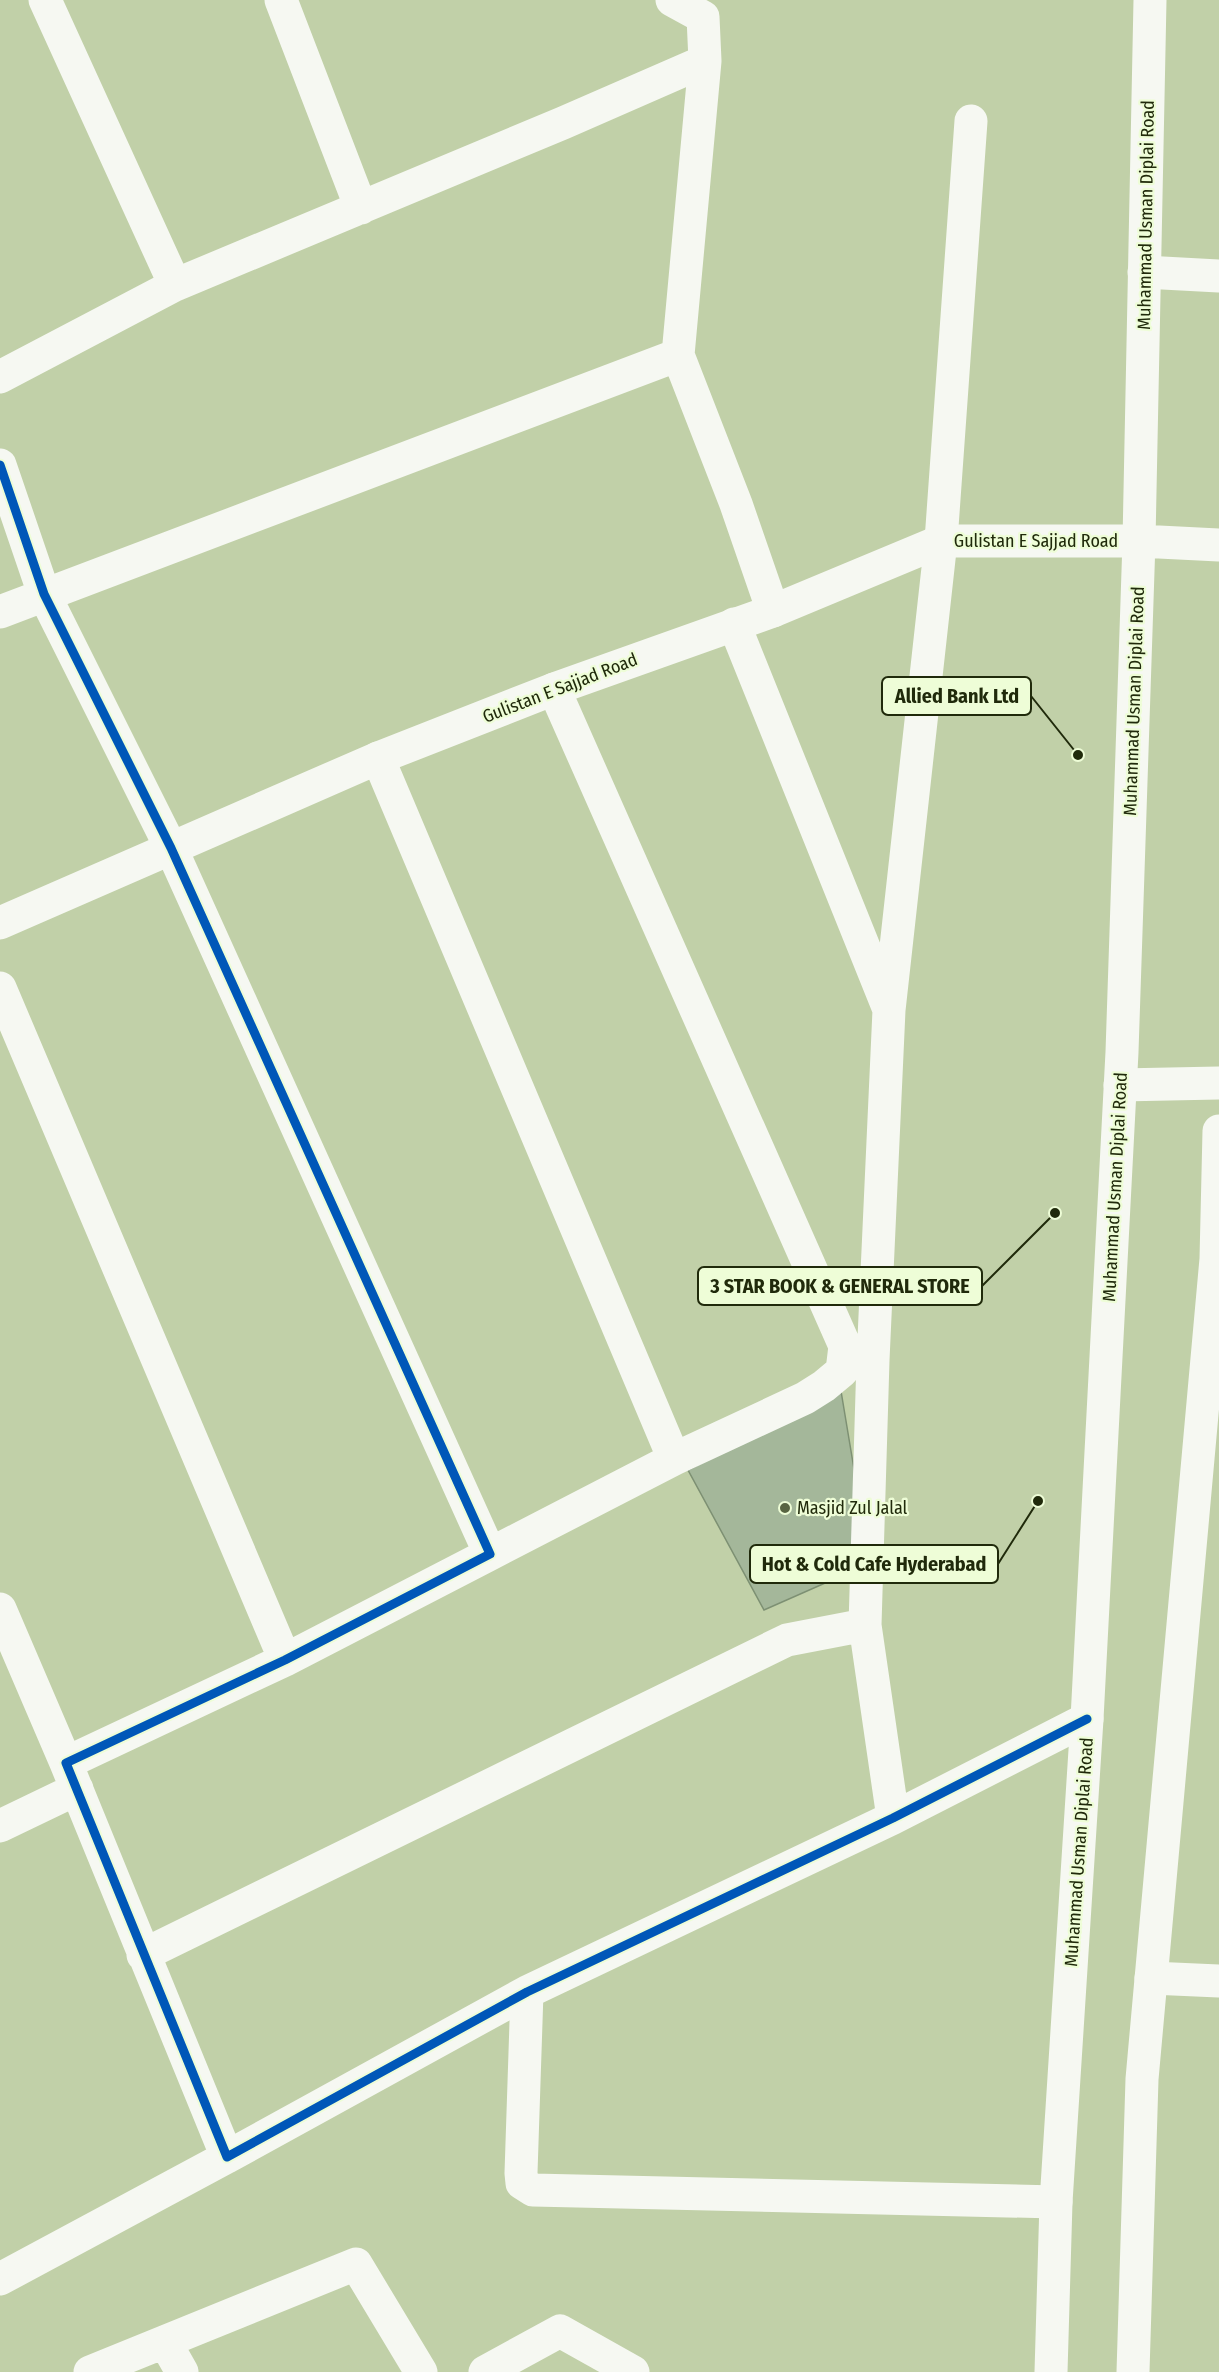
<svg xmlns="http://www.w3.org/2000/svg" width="1219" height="2372" viewBox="0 0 1219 2372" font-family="'Fira Sans Condensed',sans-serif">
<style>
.building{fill:#a4b79a;stroke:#7d9073;stroke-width:1.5}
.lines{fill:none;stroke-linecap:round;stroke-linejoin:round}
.minor{stroke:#f6f8f2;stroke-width:33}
.tertiary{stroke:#f6f8f2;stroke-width:33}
.cycleway-casing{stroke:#eefdd7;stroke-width:13}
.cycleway{stroke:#0057b8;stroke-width:9}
.poi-dot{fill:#586442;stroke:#eefdd7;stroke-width:2}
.labels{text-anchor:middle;stroke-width:4.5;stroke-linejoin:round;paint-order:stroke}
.street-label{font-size:18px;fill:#202a0b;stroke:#eefdd7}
.poi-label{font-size:18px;fill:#202a0b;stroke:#eefdd7;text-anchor:start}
.leader{fill:none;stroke:#202a0b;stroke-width:2}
.callout-dot{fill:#202a0b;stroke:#eefdd7;stroke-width:2}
.callout{fill:#eefdd7;stroke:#202a0b;stroke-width:2}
.callout-label{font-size:20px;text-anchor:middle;font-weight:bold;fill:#202a0b}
</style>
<rect width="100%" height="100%" fill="#c1d0a8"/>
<path class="building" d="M841,1391L858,1493L857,1569L764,1610L688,1470Z"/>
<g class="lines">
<path class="minor" d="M281,0L361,208
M672,0L703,17L705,61L678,355
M1144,272L1219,276
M175,285L563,123L705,61
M0,377L175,285L45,0
M0,465L44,594L171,848L490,1554L285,1660L66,1763L227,2157L527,1992L893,1818L1087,1719
M0,612L678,355L736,504L773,611
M734,624L888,1007
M378,758L674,1459
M0,988L285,1660
M1120,1085L1219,1083
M490,1554L674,1459L805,1398L824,1386L842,1371L845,1346L554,689
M0,1609L66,1763
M893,1818L865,1625L873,1360L889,1010L941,541L971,121
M0,1826L77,1789
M143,1955L787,1640L865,1625
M1151,1978L1219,1981
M527,1992L521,2173L522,2183L533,2190L1056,2202
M0,2279L227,2157
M165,2342L182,2372
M90,2372L356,2264L421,2372
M485,2372L560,2331L633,2372"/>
<path class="tertiary" d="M0,923L378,758L554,689L773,611L941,541H1139L1219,545
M1051,2372L1056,2202L1087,1719L1122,1052L1139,541L1150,0
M1133,2372L1142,2079L1216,1259L1219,1131"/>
<g class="cycleway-casing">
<path id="cycleway" d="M0,465L44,594L171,848L490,1554L285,1660L66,1763L227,2157L527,1992L893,1818L1087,1719"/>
</g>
<use href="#cycleway" class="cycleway"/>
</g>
<circle class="poi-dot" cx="785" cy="1508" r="6"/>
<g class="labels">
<g class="street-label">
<text transform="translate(1146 215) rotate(-89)" y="6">Muhammad Usman Diplai Road</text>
<text x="1036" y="547">Gulistan E Sajjad Road</text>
<text transform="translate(560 688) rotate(-21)" y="6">Gulistan E Sajjad Road</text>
<text transform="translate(1134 701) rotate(-88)" y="6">Muhammad Usman Diplai Road</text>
<text transform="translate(1115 1187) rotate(-87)" y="6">Muhammad Usman Diplai Road</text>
<text transform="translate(1079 1852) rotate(-86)" y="6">Muhammad Usman Diplai Road</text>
</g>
<g class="poi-label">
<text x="797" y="1514">Masjid Zul Jalal</text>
</g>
</g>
<path class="leader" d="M1078 755L1031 696M1055 1213L982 1286M1038 1501L998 1564"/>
<g class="callout-dot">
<circle cx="1078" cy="755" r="6"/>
<circle cx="1055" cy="1213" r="6"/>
<circle cx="1038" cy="1501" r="6"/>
</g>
<g class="callout">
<rect x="882" y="677" width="149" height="38" rx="6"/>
<rect x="698" y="1267" width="284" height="38" rx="6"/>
<rect x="750" y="1545" width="248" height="38" rx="6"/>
</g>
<g class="callout-label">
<text x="957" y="703">Allied Bank Ltd</text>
<text x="840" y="1293">3 STAR BOOK &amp; GENERAL STORE</text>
<text x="874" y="1571">Hot &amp; Cold Cafe Hyderabad</text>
</g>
</svg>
